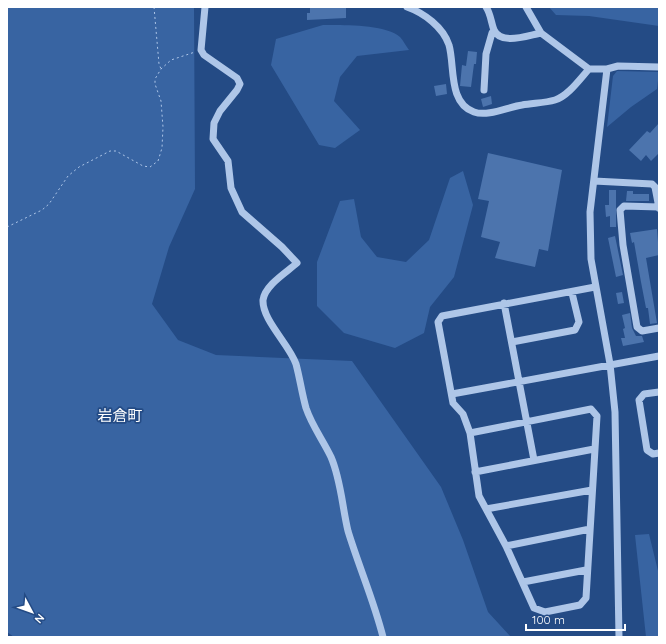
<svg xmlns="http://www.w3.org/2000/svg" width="666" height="644" viewBox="0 0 666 644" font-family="Quicksand,'Noto Sans JP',sans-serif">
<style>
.green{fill:#3864a2}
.building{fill:#4c74ad}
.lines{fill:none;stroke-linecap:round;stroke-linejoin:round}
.path{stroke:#aec6e8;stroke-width:1;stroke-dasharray:2 3;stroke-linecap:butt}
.minor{stroke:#aec6e8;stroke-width:7}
.labels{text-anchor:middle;stroke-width:3.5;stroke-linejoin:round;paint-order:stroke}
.quarter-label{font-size:15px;fill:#fff;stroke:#244b85}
</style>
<rect width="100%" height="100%" fill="#244b85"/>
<path class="green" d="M7,7H194L195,189L169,247L152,304L178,340L216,355L352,361L441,487L463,540L488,612L511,637H14L7,632Z
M549,7H659V26L589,16L556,15Z
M323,25C341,25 386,24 400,37C403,40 406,46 409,50L357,56L340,77L334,101L360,130L335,148L319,145L271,65L276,39Z
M617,71L659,72L657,89L631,107L607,127L613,76Z
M463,171L473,205L454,277L430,307L424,333L395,348L344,333L317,306V262L340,201L354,199L361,237L377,257L406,262L429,240L450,178Z
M649,534L659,575V637H646L635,535Z"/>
<path class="building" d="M310,7H346V18L307,20V13H310Z
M468,51L477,52L476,64H474L471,87L460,86L462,65L466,66Z
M446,84L447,94L436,96L434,86Z
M491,96L492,104L483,107L481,99Z
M659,123V153L651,161L646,155L641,161L629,150L647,131L650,133Z
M488,153L562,170L548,251L539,249L535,267L495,258L500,242L481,237L489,201L478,199Z
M609,190H616V227H610V216L606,217L605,205H609Z
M627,191H633V194H649V201H626Z
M657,229L659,255L646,258L657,323L650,324L648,308H646L641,282L634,242L632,243L630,233Z
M615,236L623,275L616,277L608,238Z
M622,292L624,303L618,304L616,293Z
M630,313L632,328L636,336H642L644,342L623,346L621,338H625L623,329L625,328L622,315Z"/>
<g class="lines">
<path class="path" d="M154,7L159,64L161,69
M7,227L42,210L49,204L68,176L79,167L110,151H116L143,166L150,167L158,161L162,148L163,127L161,101L155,84V79L161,69L171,60L195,52"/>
<path class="minor" d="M205,7L201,50L204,55L237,78L240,84L237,90L220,111L214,123L213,139L228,161L231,188L242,212L282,247L297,263C287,272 265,285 263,300C262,320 289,344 296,364C300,379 302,394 306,408C312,426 323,440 331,457C341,480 342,506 348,531C359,567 374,601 383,637
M407,7C424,13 443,27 449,45C455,66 448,103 474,112C488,117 508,107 522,105C533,103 545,103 555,100C568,96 580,79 589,69
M486,7C491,14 491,23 494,30C501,46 529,35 541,33
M526,7L541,33L589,69H607L618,66L659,67
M607,69L590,212L591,259L610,364L615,412L619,637
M484,90L486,54L492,33L494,30
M594,181L652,184L655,187L659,208
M659,207L624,206L620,210L623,245L637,327L642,331L659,328
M504,303L534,460
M512,342L575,330L579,322L572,293
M659,392L644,394L639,400L647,450L653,454L659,453
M452,394L659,356
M470,433L591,409L597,416L586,598L580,605L545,612L534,608L506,546L479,496L470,433L463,414L453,403L438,322L442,316L595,287
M475,472L594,449
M486,509L592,490
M506,546L590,529
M523,582L586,570"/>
</g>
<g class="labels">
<g class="quarter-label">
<text x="120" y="421">岩倉町</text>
</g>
</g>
<rect width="666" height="644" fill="none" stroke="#ffffff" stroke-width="16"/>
<g transform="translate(32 612) rotate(131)" stroke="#244b85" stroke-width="3" paint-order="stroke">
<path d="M0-3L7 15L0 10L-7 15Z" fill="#ffffff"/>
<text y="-6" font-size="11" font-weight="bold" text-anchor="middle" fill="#ffffff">N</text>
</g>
<path d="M526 624v6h99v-6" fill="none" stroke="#ffffff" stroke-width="2"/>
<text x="532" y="624" font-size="12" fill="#ffffff" stroke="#244b85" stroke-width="3" paint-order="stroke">100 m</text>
</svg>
